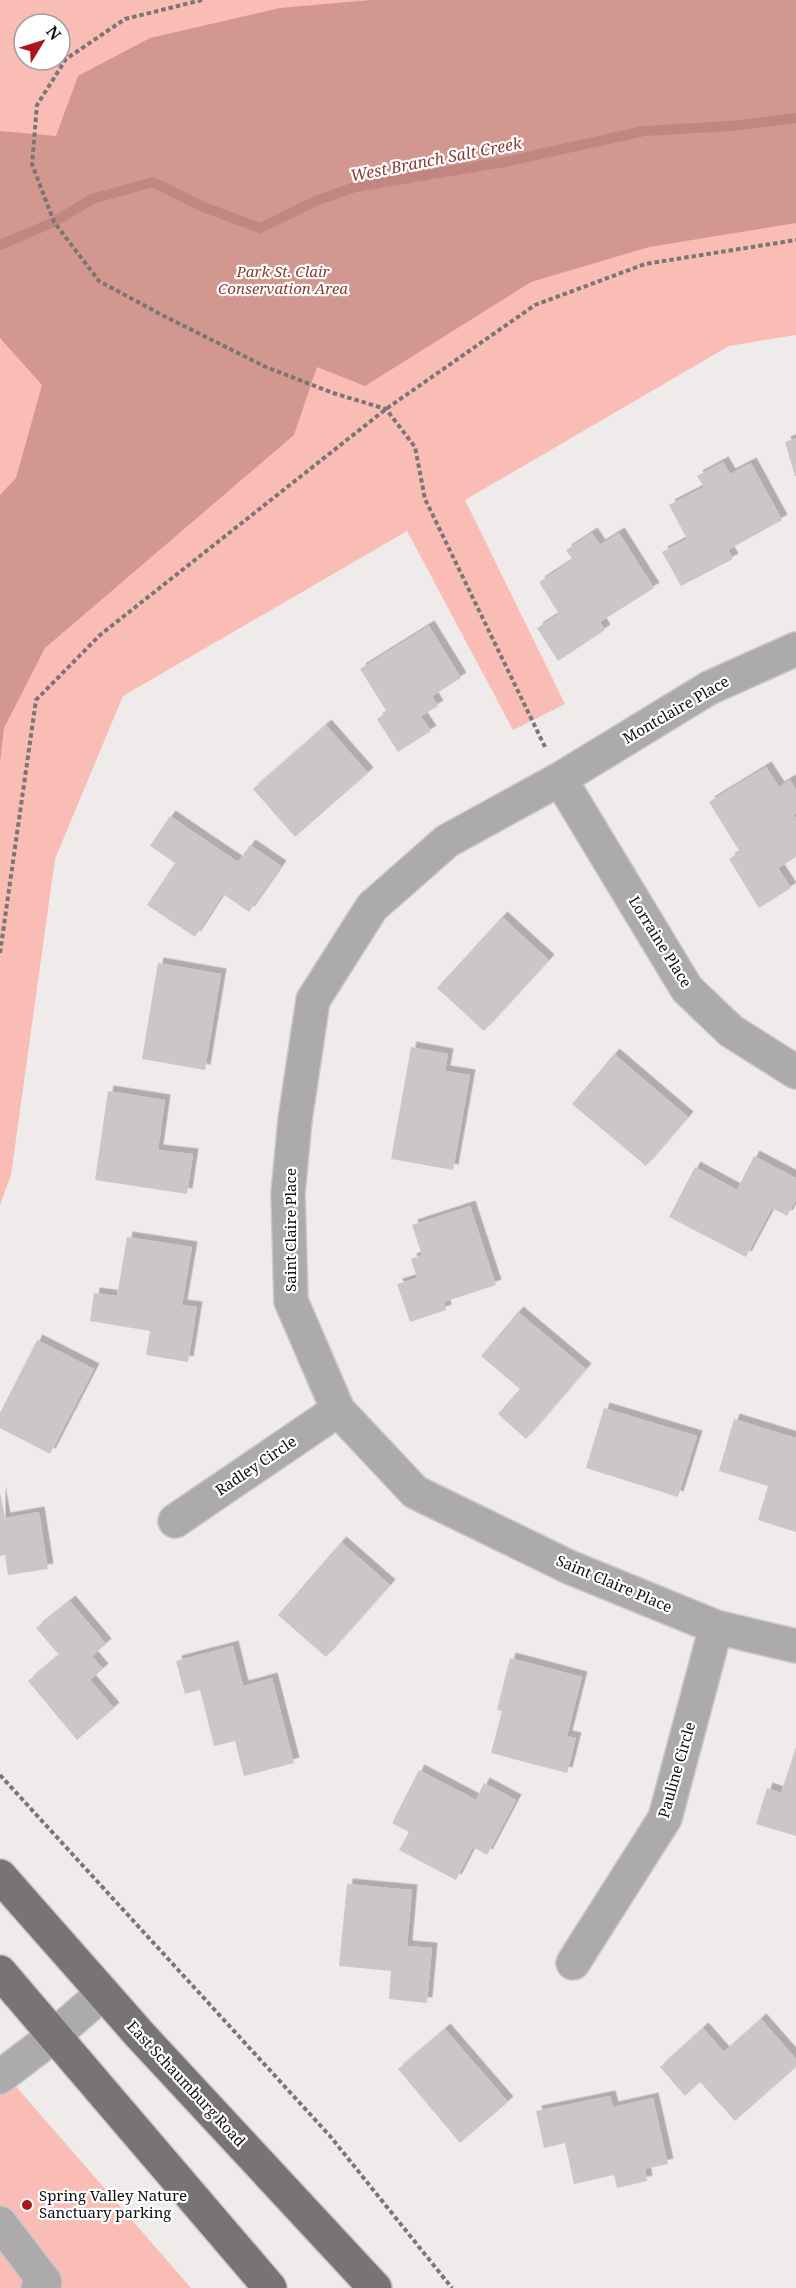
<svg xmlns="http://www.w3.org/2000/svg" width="796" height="2288" viewBox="0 0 796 2288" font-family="'Noto Serif',serif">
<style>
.green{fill:#fabdb5;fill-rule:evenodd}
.forest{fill:#d2978f}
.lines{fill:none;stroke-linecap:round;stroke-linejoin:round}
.stream{stroke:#c0867f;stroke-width:10}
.building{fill:#cbc7c7;filter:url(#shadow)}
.minor-casing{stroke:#cbc8c7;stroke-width:36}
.major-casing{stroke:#cbc8c7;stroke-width:36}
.path{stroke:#797776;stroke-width:4;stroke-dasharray:4.5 3;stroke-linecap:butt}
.minor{stroke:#acaaaa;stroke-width:33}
.major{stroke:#777473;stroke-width:33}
.poi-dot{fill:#aa161a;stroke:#fff;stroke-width:2}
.labels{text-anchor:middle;stroke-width:4.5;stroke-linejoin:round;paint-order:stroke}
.park-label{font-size:15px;font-style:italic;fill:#853c35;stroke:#fff}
.street-label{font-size:15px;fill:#100f0f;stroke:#fff}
.poi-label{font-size:15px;fill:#100f0f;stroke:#fff;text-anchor:start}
.water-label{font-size:16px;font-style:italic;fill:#873e37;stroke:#fff}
</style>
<defs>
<filter id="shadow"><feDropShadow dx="5.5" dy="-5.5" stdDeviation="0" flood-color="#0004"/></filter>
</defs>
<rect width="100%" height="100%" fill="#efebea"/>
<path class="green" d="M0,0H796V335L729,346L465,500L565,704L513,730L407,531L123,696L55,859L11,1175L0,1205ZM24,24H60V60H24Z
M0,2068L191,2288H0Z"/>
<path class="forest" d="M371,0H796V223L649,247L531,282L365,386L317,367L294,435L45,648L4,728L0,762V495L16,478L42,385L0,338V131L56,136L78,76L150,38L280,8Z"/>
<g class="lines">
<path class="stream" d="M0,245L54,222L92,199L153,182L203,207L260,228L318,200L355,187L504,162L644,131L731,126L796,118"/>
</g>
<path class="building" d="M796,438V476H795L785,442Z
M723,462L730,474L751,463L782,520L728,550L733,559L681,586L662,552L687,539L669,505L704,487L697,476Z
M592,533L600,545L619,533L654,588L600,622L605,630L558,661L537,628L559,614L539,582L573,560L566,550Z
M429,626L461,678L432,696L438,706L421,716L431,731L398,752L377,719L387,712L360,669Z
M326,725L368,773L295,837L253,789Z
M766,767L779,787L790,780L796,790V813L793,814L796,819V857L778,868L791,888L759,908L729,859L740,852L709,802Z
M170,816L238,862L250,845L281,866L249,912L223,894L195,937L147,905L175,863L150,846Z
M502,917L549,960L484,1031L437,988Z
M158,963L221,974L205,1070L142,1059Z
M411,1047L448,1054L445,1071L470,1075L453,1170L391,1159Z
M614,1054L688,1117L646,1166L572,1104Z
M108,1091L165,1100L158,1150L193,1154L187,1194L95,1180Z
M754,1156L796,1178V1200L787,1216L772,1208L746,1257L669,1217L695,1167L737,1190Z
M470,1206L496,1285L444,1302L446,1310L410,1322L397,1284L417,1278L411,1259L422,1255L412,1225Z
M127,1237L192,1247L182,1305L197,1307L188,1362L146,1355L150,1331L90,1321L94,1293L117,1296Z
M518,1312L586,1369L526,1439L498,1414L520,1389L481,1356Z
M37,1340L94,1369L50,1454L0,1428V1413Z
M604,1408L697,1436L678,1497L586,1468Z
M734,1419L796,1438V1532L758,1520L768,1486L719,1471Z
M0,1492L5,1518L39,1512L48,1569L8,1575L5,1555L0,1556Z
M341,1542L390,1585L326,1657L278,1615Z
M70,1601L106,1644L92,1656L103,1669L90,1680L114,1708L77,1740L28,1681L59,1655L36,1628Z
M233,1646L243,1686L272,1678L294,1763L244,1776L235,1741L214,1746L200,1690L185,1694L176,1661Z
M510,1658L582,1677L567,1736L576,1738L567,1773L491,1753L502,1711L497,1710Z
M796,1747V1836L756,1824L767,1788L781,1793Z
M419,1770L476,1800L484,1783L516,1800L487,1855L473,1847L456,1880L399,1850L409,1832L392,1823Z
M347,1884L412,1890L407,1946L432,1948L427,2003L389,1999L391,1971L339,1966Z
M761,2019L796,2059V2067L735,2121L700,2082L685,2096L660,2067L703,2028L724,2052Z
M445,2029L508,2102L460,2143L398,2069Z
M610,2096L613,2107L653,2098L668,2164L645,2169L647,2181L617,2188L614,2175L574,2184L565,2143L544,2148L536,2111Z"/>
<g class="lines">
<g class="minor-casing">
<path id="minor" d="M796,649L709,688L560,779L447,841L372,907L313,1000L295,1120L288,1193L291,1301L338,1410L415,1492L569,1567L716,1627L796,1646
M560,779L687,989L731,1031L796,1072
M175,1521L338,1410
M573,1963L665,1818L716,1627
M0,2077L55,2035L103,1993
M0,2223L45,2282L38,2288"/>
</g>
<g class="major-casing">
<path id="major" d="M0,1876L141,2036L375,2288
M0,1972L270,2288"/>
</g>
<path class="path" d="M202,0L125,19L66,59L37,105L32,164L54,222L99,281L162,315L266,367L333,393L386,409L415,447L425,499L545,747
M0,953L36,700L100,635L386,409L535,305L645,264L796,240
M0,1775L330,2136L452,2288"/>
<use href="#minor" class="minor"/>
<use href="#major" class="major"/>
</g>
<circle class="poi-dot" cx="27" cy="2205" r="6"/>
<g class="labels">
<g class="park-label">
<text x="283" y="277">Park St. Clair<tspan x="283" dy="17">Conservation Area</tspan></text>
</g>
<g class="street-label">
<text transform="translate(676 710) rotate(-30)" y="5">Montclaire Place</text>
<text transform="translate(660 942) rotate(58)" y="5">Lorraine Place</text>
<text transform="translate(291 1230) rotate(-90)" y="5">Saint Claire Place</text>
<text transform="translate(256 1466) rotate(-34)" y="5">Radley Circle</text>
<text transform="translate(614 1584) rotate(23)" y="5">Saint Claire Place</text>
<text transform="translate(677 1770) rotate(-74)" y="5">Pauline Circle</text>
<text transform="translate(186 2084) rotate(47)" y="5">East Schaumburg Road</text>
</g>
<g class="poi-label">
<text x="39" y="2201">Spring Valley Nature<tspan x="39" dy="17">Sanctuary parking</tspan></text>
</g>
<g class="water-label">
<text transform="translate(436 159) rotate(-11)" y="6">West Branch Salt Creek</text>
</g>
</g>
<g transform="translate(42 42) rotate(52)"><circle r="28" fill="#ffffff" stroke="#9f9f9f" stroke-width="1.5"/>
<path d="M0-4.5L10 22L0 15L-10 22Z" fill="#aa161a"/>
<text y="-9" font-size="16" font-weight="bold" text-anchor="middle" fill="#100f0f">N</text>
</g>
</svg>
